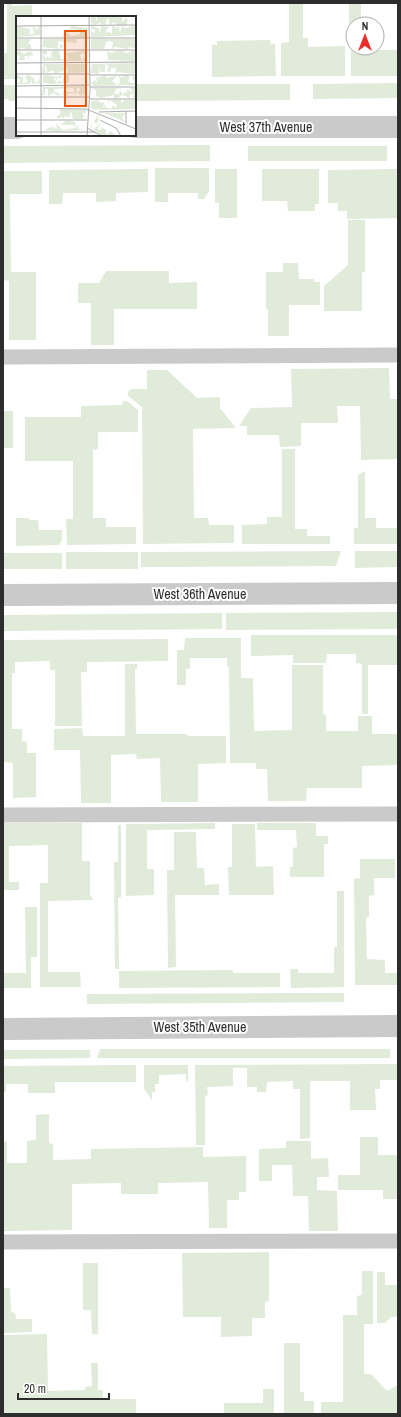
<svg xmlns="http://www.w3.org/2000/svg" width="401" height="1417" viewBox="0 0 401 1417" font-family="'Archivo Narrow',sans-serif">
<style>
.green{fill:#e1ebda}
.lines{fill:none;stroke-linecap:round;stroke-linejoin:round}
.lane{stroke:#cacaca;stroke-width:15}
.street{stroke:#cacaca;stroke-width:22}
.labels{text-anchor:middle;stroke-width:4;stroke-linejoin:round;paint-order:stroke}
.street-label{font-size:14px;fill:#2d2d2d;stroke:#fff}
.inset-road{fill:none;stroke:#ababab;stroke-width:1}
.view{fill:#e8590c;fill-opacity:0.15;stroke:#e8590c;stroke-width:2}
.inset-edge{fill:none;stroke:#2d2d2d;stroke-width:2}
</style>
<rect width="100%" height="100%" fill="#fff"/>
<path class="green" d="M7,3H12V6L32,5V17H17V79H3V53H7Z
M289,3H303V38H308V47L345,46V76H281V43L289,42Z
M349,3H361V24H353V35H349Z
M351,39H353V48H367L368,50H398V76H351Z
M270,40L271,44H275L276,76L212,77V45H217V41Z
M398,83V98L313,99V84Z
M135,84H290V100L135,101Z
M3,85H17V101H9L8,99H3Z
M210,145V161L3,163V146Z
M248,146H387V161H248Z
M155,168H209V191L204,199H198V193H168V202H155Z
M148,169V192L116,193V201L96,202V193H63L62,204H49V170Z
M215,169H237V218H219V203H215Z
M262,169H319V204H315V211H288L287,201H262Z
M398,169V218L347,219V211H338V203H328V170Z
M3,171H42V194H10L11,272H36V340H9V281L3,280Z
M348,220H365V272H362V311H324V286L348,265Z
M283,263H298L299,279H314V282H320V305H289V336H268V309H266V272H283Z
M106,271H169V283L197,282V309H114V345H91V303H78V283H99Z
M389,368L390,399H398V459L361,460L360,406H337L338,423H301V446L280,447L279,435H247V426H239L251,408L292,407L291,369Z
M147,370H167L197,398L220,397V408L236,428L193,429L194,518H208L209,525H234V543L143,544L142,407L128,396V392L131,389H147Z
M123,401H127L138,410V432H98V449L93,450V518H106V527H136V544L67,545L66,519H73V461H25V417H81V406L122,405Z
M3,411H13V448H3Z
M282,449H295V529H307V536H330V544H242V525L267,524V517H282Z
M365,471V518H376V528H397V544H354V528H358V475Z
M16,518H29V520H38L39,530H62V540L59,545L16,546Z
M341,551L336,566L141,567V552Z
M355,551H398V567L355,568Z
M66,552H138V569H66Z
M3,553H62V569H3Z
M398,612V629L226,630V613Z
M222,613V629L3,631V615Z
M251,635H397L398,665H368V714H362V664L356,663V654H327L326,663H293V655L251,656Z
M185,638H241V678H253L254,731L292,730V665H323V714L326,715V731H358V716H372V734H398V768H397V765L362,766V788H307L306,801H268L267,769H256V763H230L229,667H227V658H190V669H186V685H177V650H184Z
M168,639V661L87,662V672H81L82,726H55V670H50V661L15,662V673H12V729H22V741L27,742V753H36V797L13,798V763L3,762V640Z
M125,664H137V669H135L136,734H187L188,736H226V763L198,764V802H161L160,758L137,759L136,754L111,755V803H81L80,750H54V729L82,728L83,736H125Z
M3,823H82V861H90V894L93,900L48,901V972H80L81,987H40V883H48V845L9,846V882H19V890H3Z
M215,823V829L147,830V869H154V895L126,896V824Z
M257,823H316V836H328V844H324V877H290V867H293V848L297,847L296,830H257Z
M232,824H255L256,867L273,866L274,895H229L228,867H232Z
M118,825H121V897L118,898L119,969H115L114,862H118Z
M174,832H196L197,868H204L205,885L219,884V895H175L176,967L168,968L167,870H174Z
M360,859H395V878H374V895L369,896V917H366L367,959L385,960V973H398V985H355L354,879L360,878Z
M337,891H344V987L291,988L290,969H298V973H334V947H337Z
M25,907H37V957H31V988H3V973H26Z
M233,970V973H280V987L119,988V971Z
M344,993V1002L87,1004V994Z
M100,1049H390V1058H97Z
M3,1050H90V1058L3,1059Z
M398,1064V1080H380V1089H375L376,1110H350V1081H310V1138L300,1139V1089H293V1081L267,1082L266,1092H257V1087H247V1068H233V1086L207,1087L208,1095L205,1096V1145H196L195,1065Z
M136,1065V1082H55V1093H28V1084H6V1092H3V1066Z
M144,1065H188V1081H186V1074L159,1075V1084H155V1092H152V1100L144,1089Z
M49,1114V1143L53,1144V1160L91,1159V1149L203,1147V1157L246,1156V1192H239V1200H227V1228H209L208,1182L158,1183V1194H121V1183L72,1184V1230L3,1231V1142L7,1141V1163H27V1141L36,1140V1115Z
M360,1137H378V1155H398V1199H383V1190H338V1175H360Z
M286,1141H311V1159L328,1158L329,1177H317V1190L337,1191L338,1231H309L308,1196H293L292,1165H272V1181H259V1149L286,1148Z
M269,1252V1301L265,1302V1318H252V1336L221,1337V1317H183L182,1253Z
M83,1263H98V1334H92L91,1310H83Z
M362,1271H373V1324H364V1374H371L387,1391L398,1385V1414H321V1402H343V1315H357V1296L362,1295Z
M377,1272H385V1285H398V1317H391L385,1323H377Z
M3,1288H10L11,1312L15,1313L16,1319H32V1332L3,1333Z
M47,1334L48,1391L85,1390V1387L92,1386L91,1363H98V1390H103V1399H136V1414H3V1335Z
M284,1343H300V1392H304V1401H314V1414H284Z
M263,1389H274V1414H224V1403H263Z"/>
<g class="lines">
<path class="lane" d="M3,357L398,355
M3,815L398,814
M3,1242L398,1241"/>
<path class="street" d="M135,127H398
M3,128H17
M3,595L398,593
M3,1029L398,1026"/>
</g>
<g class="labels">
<g class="street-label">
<text x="266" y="132">West 37th Avenue</text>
<text x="200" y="599">West 36th Avenue</text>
<text x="200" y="1032">West 35th Avenue</text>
</g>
</g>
<g transform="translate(16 16)">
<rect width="120" height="120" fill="#fff"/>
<path d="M75,0H79L81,6V0H110L106,1V6L110,2L112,4L110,9H100L98,6L94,9L92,1L89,9L84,7L78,9L75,7ZM1,10L14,13L15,10L13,18H18L17,10L21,14L24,10V19L1,21ZM56,10L71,12V21H47L49,15L56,20L64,18V14L53,13ZM75,10L83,12L84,18L85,10L93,11L90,14L91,18L92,15L96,18V10L100,12L103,10L104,18L106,10L110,12L116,10L120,11V19L75,21V14L78,18L79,14L75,13ZM0,23H15L12,28H15V34L6,32L1,34ZM27,23H60L61,27L49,26L50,33L48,30L44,33V28L48,30V26L42,25V33L27,31L26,34ZM75,23H119L120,33L114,31L112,33L99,31L96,33L97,26L93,25L90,26L88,33H75ZM104,34L111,37L120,34L119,45L92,44L91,35L95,37ZM3,35L8,38L13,35L14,37L15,35L18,39L13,40V44L12,40H8L9,44H2L4,40L1,39L0,45V36ZM26,35H31V38L27,39L30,43L31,40L34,43V35L36,44V35H43L45,43H52L50,37L69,35L71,44L67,45V40L69,43L70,40L67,37L64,39L66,45H27ZM119,47L120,56L117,58L101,56L99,58L100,51L96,53V50L94,56H91L93,50L89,48V56H84L83,50V58L75,57L76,48ZM27,48H71V51L68,53L71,56L57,57L55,55L53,58L50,50V57L46,55L39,58L37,54L31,57L30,50H28L30,56L26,58ZM0,59L6,61L7,59V67L12,66L9,61L12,59L18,62L19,67L22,66L24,61V67L16,68V63L14,68H0L4,66V63H0ZM31,59L41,61L46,59V62H41V66L40,62H38L41,68L43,64L46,67L48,59H53V67L32,68L33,62L32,67H27V60ZM80,59L81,62L90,59V62L101,60L96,65L101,69L104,67L103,59L106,62L107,59L108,62L109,59L114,61L112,65L114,67H119L116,61L120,59V69L78,70L75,67L79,64L81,67ZM69,70L71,80L67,78L65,80L62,77L64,73L61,71L60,80L59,77L52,78V80L46,78L50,74L52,76H59L57,72L38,73V76L43,77V80L37,77L32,80V73H29V78L26,80L27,71ZM76,72H106L100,73L98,78H103L104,74L107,79L109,76L112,77L110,73L118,77L114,72H119L120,82H117L118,78H114V82L106,79L102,82L98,83V79L85,82L81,80L80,82V74ZM81,84V86L83,84L84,87L88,86L87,92L89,88V91L95,93L97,89L100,92L101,89L94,84L92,88V84H105V87L109,84H120V93L88,94L75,93V85ZM44,93L69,94L70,95L69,98L66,96L68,101L66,103H57L55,95L53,102L49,100L47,103L46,100L43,103L40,100L44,99ZM89,97H109L106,102L109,106ZM82,99V103L84,100L81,108L78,106L75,112L80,115L78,113L85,106L81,113L85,114L86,111L90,114L89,117L92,119L94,115L98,118L97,120H87L74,112ZM50,104L59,106L60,113L62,109L63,113L67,114L38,115L28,114L35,111L41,113L40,107L46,114L59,112L58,109H45Z" fill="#e1ebda"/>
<path class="inset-road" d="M25,0V120M0,10L120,9M0,22H120M0,34H120M0,47L120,46M0,58H74M74,59H120M0,70L73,69M74,71H120M0,81H74M74,83H120M0,92L70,93L120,113M83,96L120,95M0,104H71M84,104L100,112L105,120M110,108V95M71,112L86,120M0,116H79M71,120L74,73L73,0"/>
<path class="view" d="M49,15H70V90H49Z"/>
<rect width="120" height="120" class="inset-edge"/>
</g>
<rect width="401" height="1417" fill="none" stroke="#2d2d2d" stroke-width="8"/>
<g transform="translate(365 36)"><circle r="19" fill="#ffffff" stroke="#ababab"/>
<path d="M0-3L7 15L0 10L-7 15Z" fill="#eb2e29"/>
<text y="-6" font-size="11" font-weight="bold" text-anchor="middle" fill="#2d2d2d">N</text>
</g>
<path d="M18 1393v6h91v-6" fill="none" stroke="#2d2d2d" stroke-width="2"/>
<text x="24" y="1393" font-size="12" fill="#2d2d2d" stroke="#ffffff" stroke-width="3" paint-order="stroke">20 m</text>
</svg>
